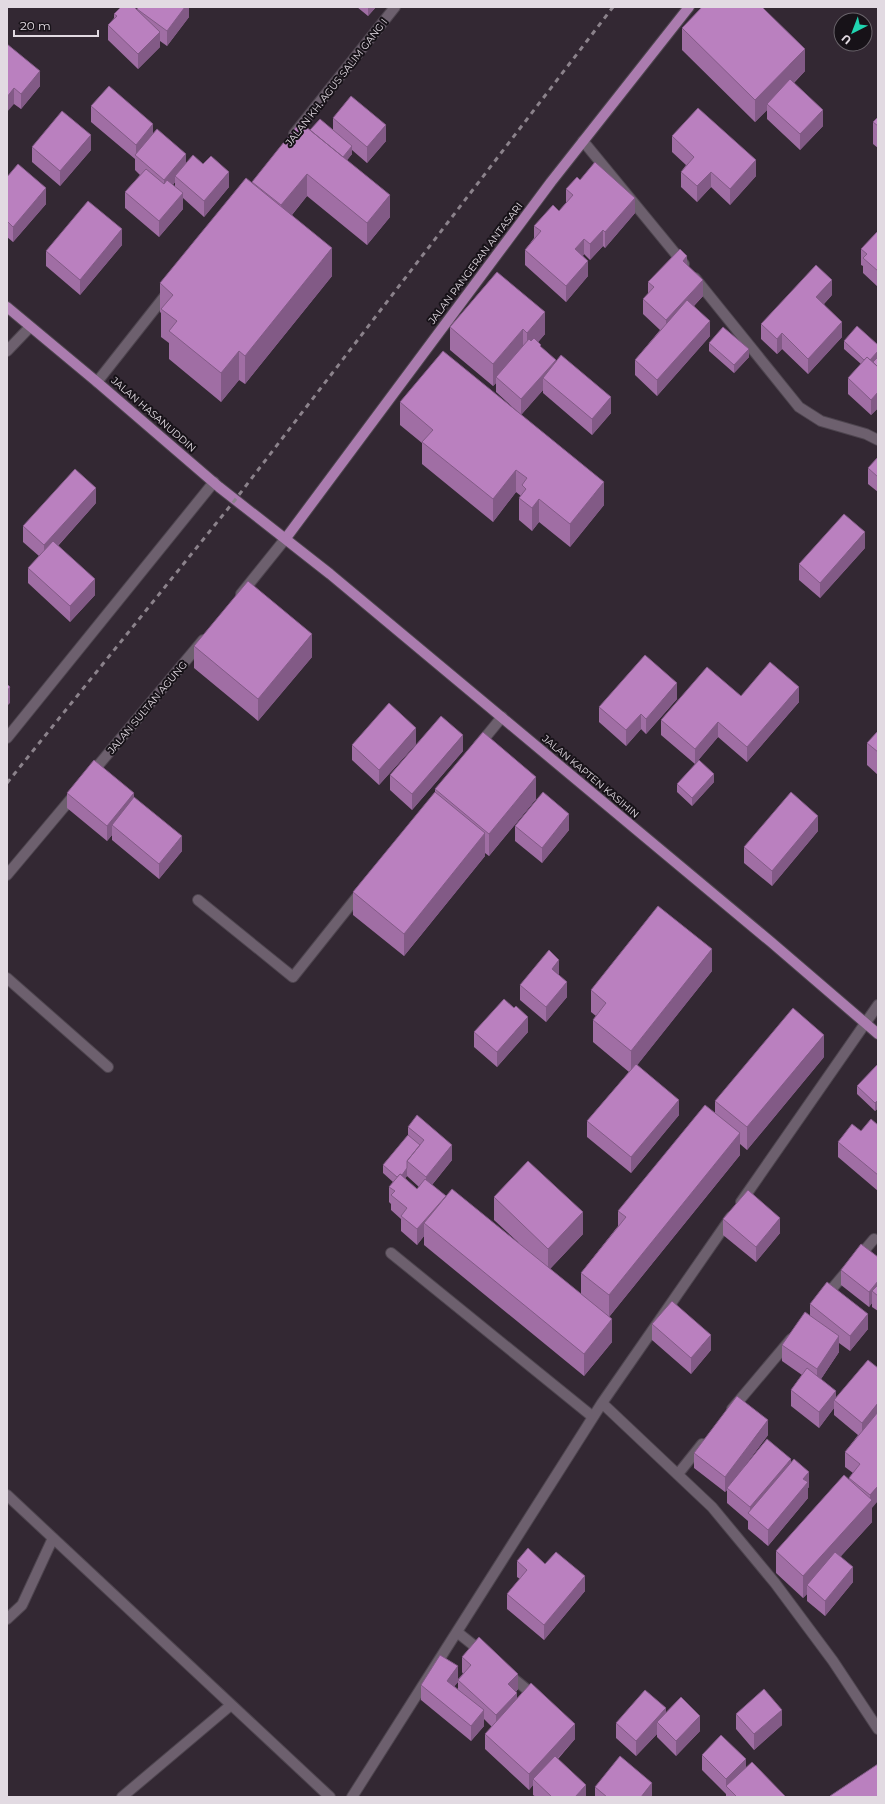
<svg xmlns="http://www.w3.org/2000/svg" width="885" height="1804" viewBox="0 0 885 1804" font-family="Montserrat,sans-serif">
<style>
.lines{fill:none;stroke-linecap:round;stroke-linejoin:round}
.minor-casing{stroke:#4e454f;stroke-width:12}
.major-casing{stroke:#4e454f;stroke-width:12}
.minor{stroke:#6d606e;stroke-width:10}
.major{stroke:#ab7caf;stroke-width:10}
.rail{stroke:#8b828b;stroke-width:3;stroke-dasharray:5 5;stroke-linecap:butt}
.wall{fill:#a06ea4;fill-rule:evenodd}
.shaded-wall{fill:#825a86}
.building{fill:#ba80bf;stroke:#825a86}
.labels{text-anchor:middle;stroke-width:4;stroke-linejoin:round;paint-order:stroke}
.street-label{font-size:10px;fill:#e2dae2;stroke:#171218}
</style>
<rect width="100%" height="100%" fill="#332833"/>
<g class="lines">
<g class="minor-casing">
<path id="minor" d="M294,134L395,7
M583,141L684,264
M695,278L799,407L821,421L866,434L878,440
M7,351L30,327
M97,382L168,292
M241,594L286,538
M7,738L214,482
M479,745L502,717
M91,774L203,640
M7,875L75,794
M198,900L293,977L360,893
M7,978L108,1067
M741,1202L878,1005
M391,1253L593,1417
M825,1297L874,1239
M602,1403L712,1507L775,1583L833,1661L878,1729
M732,1409L791,1339
M678,1474L702,1444
M7,1495L330,1797
M7,1619L22,1605L53,1538
M457,1632L482,1652
M508,1674L536,1697
M122,1797L231,1705
M352,1797L602,1403L731,1217"/>
</g>
<g class="major-casing">
<path id="major" d="M7,307L97,382L219,487L330,574L771,942L878,1034
M286,538L551,182L689,7"/>
</g>
<use href="#minor" class="minor"/>
<use href="#major" class="major"/>
<path class="rail" d="M7,783L235,500L613,7"/>
</g>
<path class="wall" d="M189,7V17L167,46L160,41V47L138,69L108,40V25L114,18V14L137,9Z
M357,7H376L368,16Z
M682,28L805,71L794,83L823,126L800,150L767,119V110L755,122L682,50Z
M7,44L40,86L21,109L14,104Z
M91,106L153,133L186,164L229,187L204,217L183,198V209L159,237L125,208V192L140,175L135,170V159L91,122ZM175,182V187L173,185Z
M878,117V148L873,144V122Z
M333,118L386,141L367,163L352,150V154L347,160L390,217L367,245L307,196L292,215L332,276L245,384L239,380L221,402L169,359V343L161,337V313L160,312V283L252,183V182L310,130H333Z
M672,136L756,176L730,205L711,187L697,202L681,187V172L686,165L672,152Z
M32,147L91,150L60,186L32,162Z
M7,177L46,204L13,242L7,237Z
M580,180L635,213L605,248L603,246L590,260L584,254L583,256L588,276L566,302L525,265V250L534,238V226L559,211L566,203V189Z
M878,231V287L863,273V266L861,265V249Z
M122,245L80,295L46,266V251Z
M687,265L703,296L694,306L710,336L657,396L635,375V360L660,330L643,314V299L648,294V282Z
M497,272L545,334L538,342L541,347L556,362L611,413L592,435L543,393V390L521,415L604,505L570,547L539,522L532,531L519,520V498L521,496L516,492L493,522L422,464V443L400,425V402L520,414L496,392V383L493,386L450,350V327Z
M832,295L824,304L842,337L808,374L782,349L777,354L761,339V324Z
M844,341L878,345V408L871,415L848,394V378L861,364L844,349Z
M709,343L749,357L734,373L709,351Z
M878,457V492L868,484V468Z
M96,503L58,546L95,595L70,622L28,583V568L39,556L23,542V526Z
M865,548L820,598L799,580V564Z
M194,646L312,657L258,721L194,668Z
M741,696L799,702L747,762L718,737L695,764L661,735V720Z
M677,699L646,734L641,729L626,746L599,722V707Z
M878,731V775L867,765V743Z
M416,744L379,785L352,760V745Z
M463,751L412,810L390,790V775Z
M714,782L692,806L677,792V784Z
M435,789L536,799L489,856L485,853V856L404,956L353,915V892L435,793Z
M67,793L134,798L182,851L159,879L112,840V835L107,841L67,808Z
M515,826L569,830L542,863L515,841Z
M818,831L772,886L744,863V847Z
M712,971L637,1065L679,1115L631,1173L587,1137V1121L629,1072L593,1042V1020L596,1016L591,1012V990Z
M559,975L567,997L546,1022L520,1000V985Z
M474,1032H528L497,1067L474,1047Z
M824,1057L747,1150L740,1144V1155L609,1317L612,1342L584,1376L424,1245V1236L417,1245L401,1231V1219L391,1210V1204L389,1202V1187L393,1182L383,1173V1165L408,1135V1127L452,1160L432,1185L446,1196L519,1243L494,1220V1197L583,1234L550,1269L581,1294V1273L618,1226V1211L715,1113V1101ZM407,1176L419,1187L417,1189L405,1178Z
M878,1067V1108L875,1111L857,1094V1086Z
M878,1125V1191L838,1157V1142Z
M723,1219L780,1233L756,1262L723,1235Z
M878,1257V1311L872,1307V1303L869,1307L841,1285V1270Z
M810,1304L868,1329L850,1351L839,1343V1352L821,1379L836,1398L868,1360L872,1522L841,1556L853,1582L825,1616L807,1601V1594L803,1598L776,1573V1551L849,1479V1478L853,1473L845,1467V1452L858,1435L834,1415V1408L819,1428L791,1406V1390L802,1375L782,1361V1345L810,1316Z
M652,1324L711,1350L691,1374L652,1340Z
M768,1435L744,1467L791,1463L809,1487L808,1488V1498L768,1546L748,1529V1521L727,1503V1490L725,1492L694,1468V1453Z
M517,1561L545,1564L585,1591L544,1640L507,1609V1594L520,1579L517,1577Z
M462,1657L518,1689L516,1692L517,1699L575,1739L558,1759L586,1797H536L533,1795V1785L529,1790L485,1749V1734L492,1727L484,1719V1726L471,1741L421,1700V1685L458,1679L463,1674L462,1672ZM458,1682V1689L454,1686Z
M666,1713L700,1731L676,1756L657,1737V1734L636,1756L616,1738V1723Z
M736,1714L782,1725L754,1750L736,1729Z
M702,1755L746,1767L785,1797H726V1794L702,1770Z
M595,1787L652,1797H595Z"/>
<path class="shaded-wall" d="M185,7H189V17L167,46V31Z
M368,7H376L368,16Z
M160,32V47L138,69V54Z
M805,49V71L770,107L767,104V110L755,122V100Z
M40,71V86L21,109V94Z
M14,88V104L7,112V97Z
M823,110V126L800,150V134Z
M153,124V139L136,155V145Z
M386,125V141L367,163V147Z
M91,135V150L60,186V171Z
M352,146V154L340,169V161Z
M186,154V169L175,176V182L164,195V180Z
M756,160V176L730,205V189Z
M229,172V187L204,217V201Z
M711,172V187L697,202V186Z
M307,174V196L281,228V205Z
M46,188V204L13,242V227Z
M183,193V209L159,237V221Z
M390,195V217L367,245V223Z
M635,198V213L605,248V232Z
M122,229V245L80,295V280Z
M603,230V246L590,260V244Z
M584,239V254L575,264V249Z
M332,248V276L245,384V356Z
M687,256V271L683,261Z
M588,261V276L566,302V286Z
M703,280V296L666,335V320Z
M832,280V295L816,312V297Z
M545,312V334L527,355V333Z
M710,321V336L657,396V380Z
M842,322V337L808,374V359Z
M523,329V351L496,377V383L493,386V364Z
M782,333V349L777,354V339Z
M749,349V357L734,373V365Z
M239,351V380L221,402V373Z
M878,351V359L874,364L867,363Z
M556,360V375L543,378V390L521,415V399Z
M878,392V408L871,415V400Z
M611,397V413L592,435V419Z
M516,470V492L493,522V499Z
M604,482V505L570,547V524Z
M96,488V503L44,561V545Z
M539,499V522L532,531V508Z
M865,532V548L820,598V583Z
M95,579V595L70,622V606Z
M312,634V657L258,721V699Z
M677,683V699L646,734V719Z
M10,687V703L7,706V691Z
M799,687V702L747,762V747Z
M641,714V729L626,746V730Z
M718,722V737L695,764V749Z
M416,728V744L379,785V770Z
M463,735V751L412,810V794Z
M714,774V782L692,806V798Z
M536,777V799L489,856V834Z
M134,793V809L112,825V835L107,841V826Z
M569,814V830L542,863V848Z
M818,816V831L772,886V871Z
M485,833V856L404,956V934Z
M182,836V851L159,879V864Z
M712,949V971L631,1073V1051Z
M559,960V975L552,969Z
M567,982V997L546,1022V1007Z
M528,1017V1032L497,1067V1052Z
M824,1035V1057L747,1150V1127Z
M679,1100V1115L631,1173V1157Z
M878,1100V1108L875,1111V1103Z
M740,1133V1155L609,1317V1295Z
M452,1145V1160L426,1192V1177Z
M407,1168V1176L399,1186V1178Z
M446,1196V1212L424,1223V1236L417,1245V1229Z
M583,1212V1234L548,1271V1249Z
M780,1218V1233L756,1262V1247Z
M878,1281V1296L872,1291V1303L869,1307V1292Z
M868,1314V1329L850,1351V1336Z
M612,1319V1342L584,1376V1354Z
M711,1335V1350L691,1374V1358Z
M839,1336V1352L817,1385V1369Z
M836,1391V1401L834,1400V1408L819,1428V1412Z
M878,1403V1418L862,1438V1423Z
M768,1420V1435L728,1488H727V1490L725,1492V1477Z
M791,1459V1474L750,1515V1507Z
M809,1472V1487L808,1488V1498L768,1546V1530L803,1479Z
M878,1486V1501L872,1508V1522L811,1589L807,1585V1594L803,1598V1576L870,1502V1495Z
M853,1567V1582L825,1616V1601Z
M585,1576V1591L544,1640V1625Z
M458,1666V1682L447,1696V1681Z
M518,1674V1689L508,1700V1684Z
M517,1693V1708L496,1731V1715Z
M666,1708V1724L657,1722V1734L636,1756V1741Z
M484,1710V1726L471,1741V1726Z
M782,1710V1725L754,1750V1734Z
M700,1716V1731L676,1756V1741Z
M575,1724V1739L536,1782L533,1779V1785L529,1790V1774Z
M746,1759V1774L726,1786V1794V1779Z
M652,1783V1797H641Z
M586,1785V1797H575Z"/>
<path class="building" d="M121,7H134L160,32L138,54L108,25L117,16L114,14Z
M138,7H185L167,31L137,9Z
M702,7H762L805,49L755,100L682,28Z
M7,44L40,71L21,94L14,88L7,97Z
M790,79L823,110L800,134L767,104Z
M109,86L153,124L136,145L91,106Z
M351,96L386,125L367,147L333,118Z
M698,108L756,160L730,189L711,172L697,186L681,172L694,157L672,136Z
M62,111L91,135L60,171L32,147Z
M878,117V126L873,122Z
M320,119L352,146L343,157L310,130Z
M300,122L390,195L367,223L307,174L281,205L252,182Z
M157,129L186,154L164,180L135,155Z
M193,155L203,164L211,156L229,172L204,201L175,176Z
M595,162L635,198L605,232L603,230L590,244L584,239L575,249L588,261L566,286L525,250L541,231L534,226L553,205L559,211L573,195L566,189L577,177L580,180Z
M18,164L46,188L13,227L7,221V177Z
M146,169L164,184L167,180L183,193L159,221L125,192Z
M246,178L332,248L245,356L239,351L221,373L169,331L177,321L161,309L173,295L160,283Z
M88,201L122,229L80,280L46,251Z
M878,231V271L863,258L867,254L861,249Z
M680,249L687,256L683,261L703,280L666,320L643,299L654,287L648,282Z
M816,265L832,280L816,297L842,322L808,359L782,333L777,339L761,324Z
M497,272L545,312L527,333L523,329L493,364L450,327Z
M687,300L710,321L657,380L635,360Z
M857,326L878,345V351L870,360L867,357L864,360L844,341Z
M723,327L749,349L734,365L709,343Z
M534,338L541,345L540,346L556,360L521,399L496,377L529,339L531,341Z
M443,351L604,482L570,524L539,499L532,508L519,498L526,489L522,485L527,478L516,470L493,499L422,442L433,430L400,402Z
M561,355L611,397L592,419L543,378Z
M867,357L878,367V392L871,400L848,378Z
M878,357V367L873,362Z
M878,457V477L868,468Z
M75,469L96,488L44,545L23,526Z
M844,514L865,532L820,583L799,564Z
M53,541L95,579L70,606L28,568Z
M248,581L312,634L258,699L194,646Z
M645,655L677,683L646,719L641,714L626,730L599,707Z
M770,662L799,687L747,747L718,722L695,749L661,720L707,667L741,696Z
M7,684L10,687L7,691Z
M389,703L416,728L379,770L352,745Z
M441,716L463,735L412,794L390,775Z
M878,731V752L867,743Z
M483,732L536,777L489,834L435,789Z
M94,760L134,793L107,826L67,793Z
M699,760L714,774L692,798L677,784Z
M435,792L485,833L404,934L353,892Z
M543,792L569,814L542,848L515,826Z
M791,792L818,816L772,871L744,847Z
M134,797L182,836L159,864L112,825Z
M658,906L712,949L631,1051L593,1020L606,1003L591,990Z
M549,950L559,960L552,969L567,982L546,1007L520,985Z
M504,999L514,1008L516,1006L528,1017L497,1052L474,1032Z
M793,1008L824,1035L747,1127L715,1101Z
M636,1064L679,1100L631,1157L587,1121Z
M877,1065L878,1067V1100L875,1103L857,1086Z
M705,1105L740,1133L609,1295L581,1273L626,1217L618,1211Z
M417,1115L452,1145L426,1177L407,1161L424,1140L408,1127Z
M871,1119L878,1125V1175L838,1142L852,1124L861,1131Z
M408,1135L420,1145L407,1161V1168L402,1175L400,1174L397,1177L383,1165Z
M528,1161L583,1212L548,1249L494,1197Z
M400,1174L417,1189L425,1179L446,1196L417,1229L401,1216L407,1208L391,1195L395,1191L389,1187Z
M452,1189L612,1319L584,1354L424,1223Z
M748,1190L780,1218L756,1247L723,1219Z
M861,1244L878,1257V1281L869,1292L841,1270Z
M827,1282L868,1314L850,1336L810,1304Z
M878,1285V1296L872,1291Z
M672,1301L711,1335L691,1358L652,1324Z
M805,1312L839,1336L817,1369L782,1345Z
M868,1360L878,1368V1403L862,1423L834,1400Z
M807,1368L836,1391L819,1412L791,1390Z
M737,1396L768,1420L725,1477L694,1453Z
M878,1412V1486L870,1495L849,1478L860,1464L845,1452Z
M767,1439L791,1459L750,1507L727,1488Z
M794,1459L809,1472L803,1479L808,1482L768,1530L748,1513Z
M844,1475L872,1500L803,1576L776,1551Z
M528,1548L545,1564L556,1552L585,1576L544,1625L507,1594L527,1570L517,1561Z
M835,1552L853,1567L825,1601L807,1585Z
M479,1637L518,1674L508,1684L517,1693L496,1715L458,1680L471,1665L462,1657Z
M440,1655L458,1666L447,1681L484,1710L471,1726L421,1685Z
M531,1683L575,1724L529,1774L485,1734Z
M764,1689L782,1710L754,1734L736,1714Z
M645,1690L666,1708L636,1741L616,1723Z
M681,1697L700,1716L676,1741L657,1722Z
M721,1735L746,1759L726,1779L702,1755Z
M555,1756L586,1785L575,1797H552L533,1779Z
M620,1756L652,1783L641,1797H607L595,1787Z
M752,1762L785,1796L784,1797H737L726,1786Z
M878,1764V1797H831L830,1796Z"/>
<g class="labels">
<g class="street-label">
<text transform="translate(336 82) rotate(-52)" y="4">JALAN KH. AGUS SALIM GANG I</text>
<text transform="translate(475 263) rotate(-53)" y="4">JALAN PANGERAN ANTASARI</text>
<text transform="translate(154 414) rotate(41)" y="4">JALAN HASANUDDIN</text>
<text transform="translate(147 707) rotate(-50)" y="4">JALAN SULTAN AGUNG</text>
<text transform="translate(591 776) rotate(40)" y="4">JALAN KAPTEN KASIHIN</text>
</g>
</g>
<rect width="885" height="1804" fill="none" stroke="#e2dae2" stroke-width="16"/>
<g transform="translate(853 32) rotate(222)"><circle r="19" fill="#171218" stroke="#686269"/>
<path d="M0-3L7 15L0 10L-7 15Z" fill="#20d5b0"/>
<text y="-6" font-size="11" font-weight="bold" text-anchor="middle" fill="#e2dae2">U</text>
</g>
<path d="M14 30v6h84v-6" fill="none" stroke="#e2dae2" stroke-width="2"/>
<text x="20" y="30" font-size="12" fill="#e2dae2" stroke="#171218" stroke-width="3" paint-order="stroke">20 m</text>
</svg>
